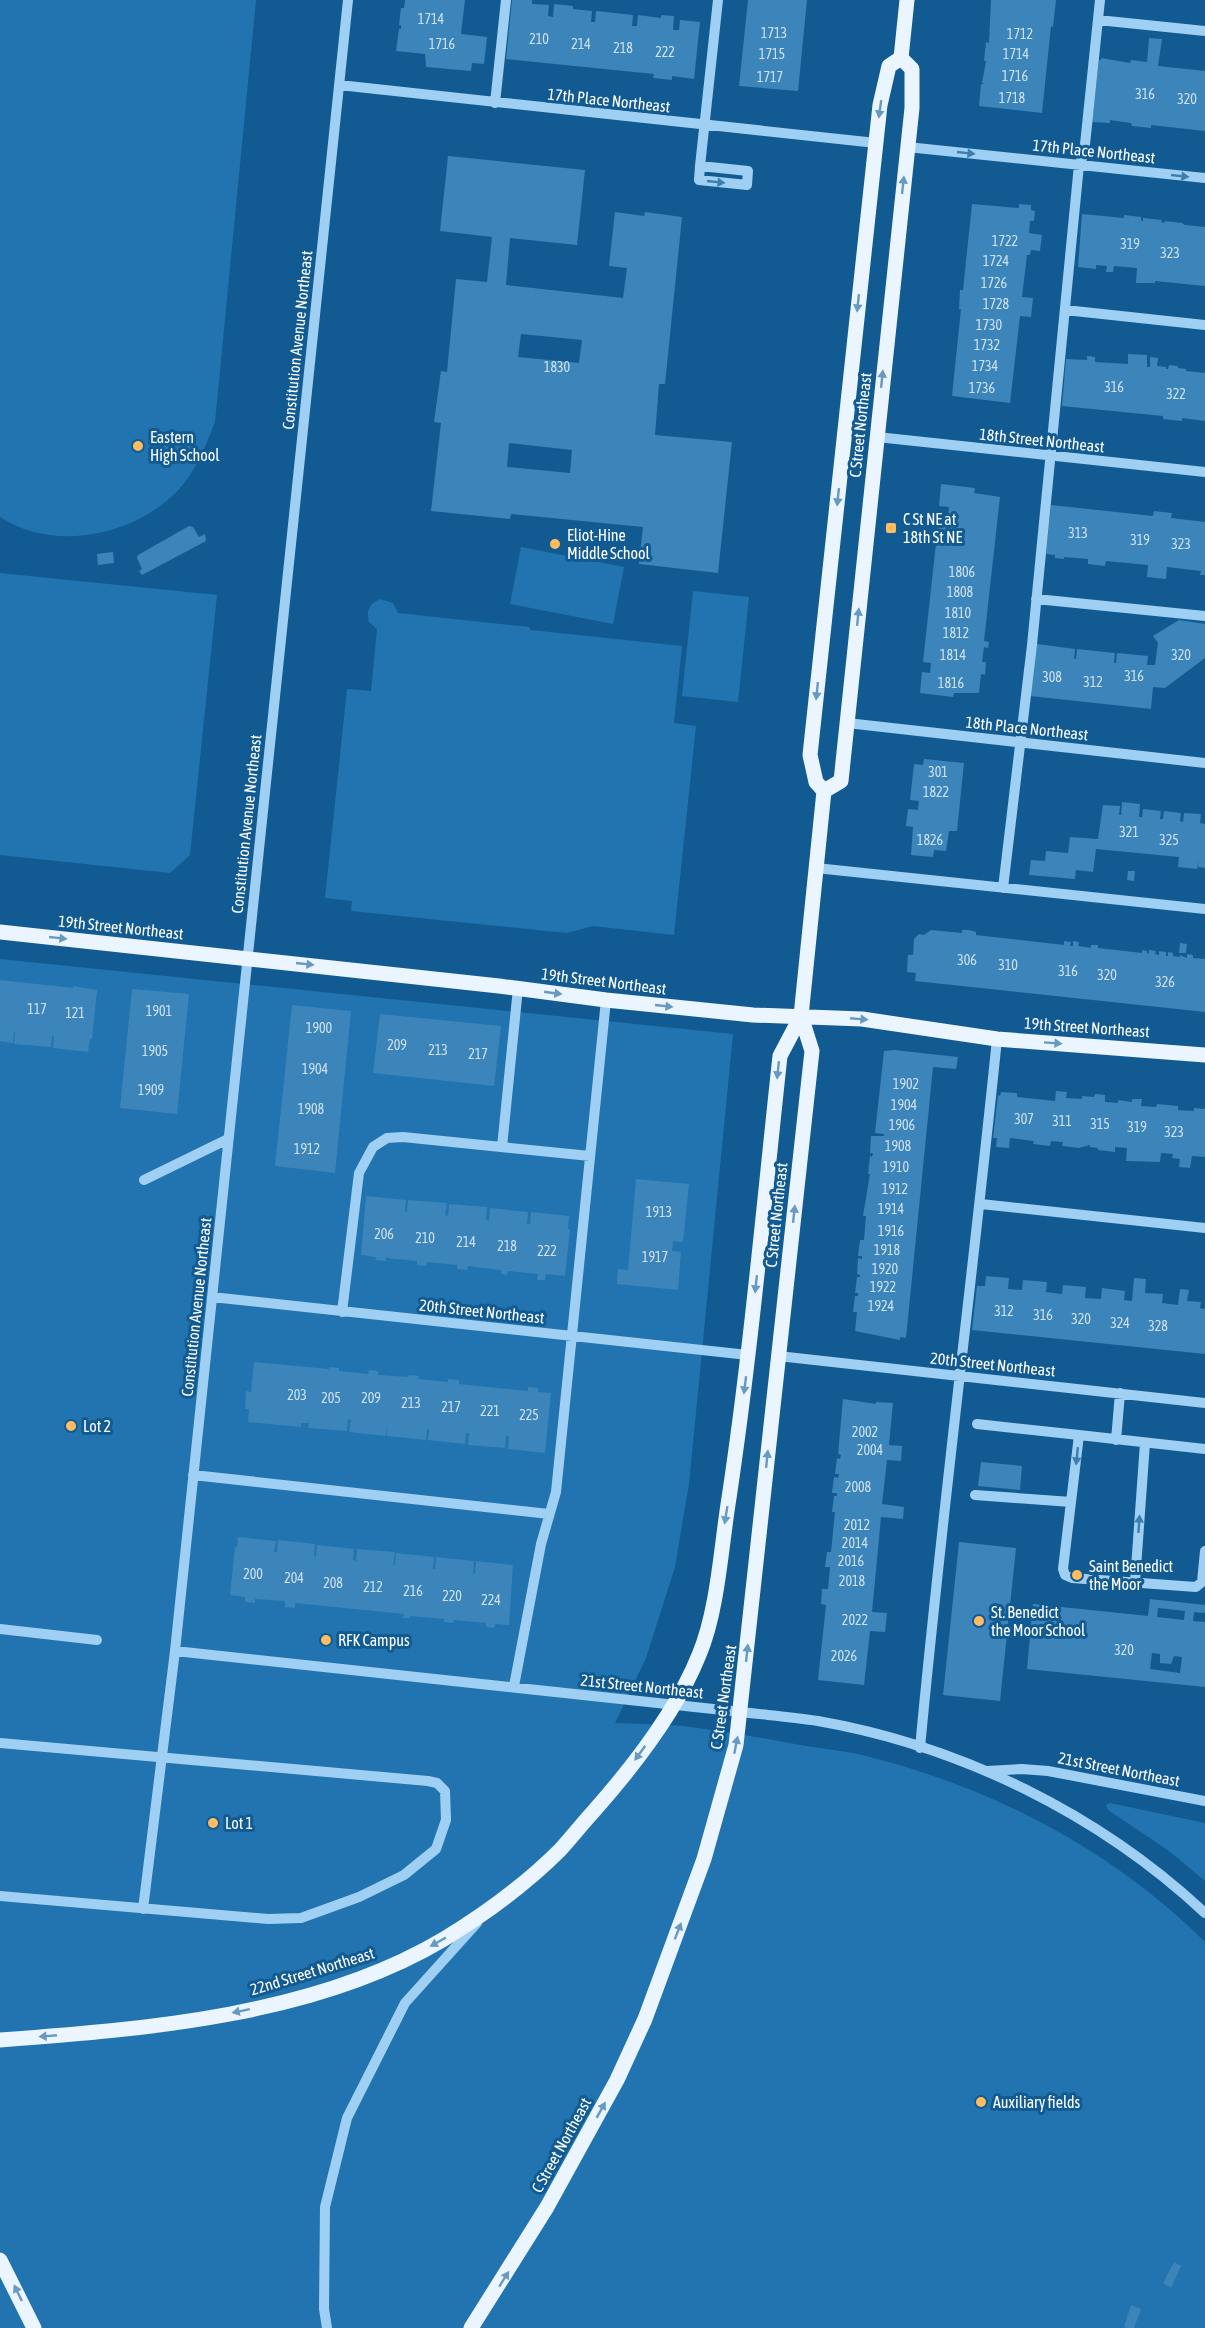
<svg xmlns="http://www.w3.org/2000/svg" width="1205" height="2328" viewBox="0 0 1205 2328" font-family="'Asap Condensed',sans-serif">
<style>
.green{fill:#2174af}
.building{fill:#3b85ba;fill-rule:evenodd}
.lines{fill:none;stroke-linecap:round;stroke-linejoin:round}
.minor{stroke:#9fcff2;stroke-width:10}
.major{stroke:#eaf5ff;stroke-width:15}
.oneway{fill:#6899be}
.oneway2{fill:#3c7eaf}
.poi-dot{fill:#ffbc60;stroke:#125b92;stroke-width:2}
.labels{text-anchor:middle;stroke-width:6;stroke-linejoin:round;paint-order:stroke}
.number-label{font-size:14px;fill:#cee0ee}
.street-label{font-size:16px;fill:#fff;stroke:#125b92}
.poi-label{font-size:16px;fill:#fff;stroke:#125b92;text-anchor:start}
</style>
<rect width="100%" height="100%" fill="#125b92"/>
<path class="green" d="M0,0H256L215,422C204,450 194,477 171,497C127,537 52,551 0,517Z
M521,547L624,567L613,624L510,604Z
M0,573L217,595L190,855L170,873L0,855Z
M693,591L749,597L738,702L682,696Z
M380,599L393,603L398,613L529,627L531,630L682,646L674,723L696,726L674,935L593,926L567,933L351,911L352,901L325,898L347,689L371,691L377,629L369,622C366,611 369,604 380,599Z
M0,959L733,1034L689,1484L675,1567L646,1658L615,1723C637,1724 660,1724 683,1726C720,1731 758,1737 795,1744C817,1748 840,1750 862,1755C990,1786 1111,1849 1205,1942V2328H0Z
M1110,1803L1205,1823V1881L1169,1851L1108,1810L1106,1805Z"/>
<path class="building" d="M405,0H465L461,34L487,37L484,64L472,63L471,71L426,67L425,54L396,51L399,29H401V25H399L401,8H404Z
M512,0H532V4L549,5L548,16L553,17L554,4L573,6V9L592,11L591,22H595L596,11L633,15L632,26H637L638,15L661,18V15L674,16L673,30H679L680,20L700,22L694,79L672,76V80L653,78L654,74L506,59Z
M748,0H807L798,91L739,86Z
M991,0H1056L1053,27L1051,26L1042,113L979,106L981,84L985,83H982L986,61H984L986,42L989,43Z
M1149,38L1162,39L1158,66L1205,71V131L1151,125V128L1132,126L1131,123L1110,120V123L1092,122L1099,60H1101V58L1130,63L1131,60L1147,62Z
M448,156L585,170L577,245L510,238L506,285L623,298L627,268L609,266L615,212L644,216L645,212L682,217L665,384H659L655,435L732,442L718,573L639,564L643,527L511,514L510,519L431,511L441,423L434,422L441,371L447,372L456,279L487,282L492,237L440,231ZM521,334L582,340L579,363L518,357ZM509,443L572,450L570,473L507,467Z
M972,204L1019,208V204L1031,205V210L1035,211L1034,221H1030L1029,233L1042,235L1040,251L1031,250L1030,255H1027L1022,297L1033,298L1031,317L1020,316L1010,403L952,396L961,309H959L960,290H963Z
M1082,214L1124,218V215L1141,217V221H1143V218L1162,220L1161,222L1164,223L1165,221L1182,223L1185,225L1205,227V286L1155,281V283H1136L1137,268L1114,266L1113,272H1106L1107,266L1096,265V269L1078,267Z
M1128,354L1147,355V367H1150V357L1158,358L1157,366L1166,367V369H1168L1169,365L1178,366V368L1186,369V371L1205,373V421L1182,418V421L1163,419V416L1062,406L1066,359L1087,360V356L1095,357V362L1128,364Z
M941,484L975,488L974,493L1000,497L984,641L989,642L988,648L984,647L982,662H986L985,675L981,674L979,693H954L953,697L920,693L922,672L930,673L931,663L923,662L939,516L948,517L949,507L939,506Z
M1051,505L1153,516L1154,511L1172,513L1171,518L1205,522V575H1200L1201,571L1167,567L1166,579L1147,577L1148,565L1106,561L1105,566L1088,564V559L1064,557V559L1055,558V555L1046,554Z
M189,526L193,527L199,537L205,534L206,541L142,575L139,571L142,569L137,558L138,555Z
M113,552L114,563L98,565L97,554Z
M1179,620L1205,624V658L1165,688L1153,687L1151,709L1030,696L1037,644L1075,649L1074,659H1076L1077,649L1115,653L1114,663H1116L1117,653L1148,656L1147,665H1155L1158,643L1153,636Z
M924,759L964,763L957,831H949L946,851L934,850L933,857L911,855L913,827L906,826L908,809L918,810L919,801L910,800L914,764L923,765Z
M1122,802L1140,804L1139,817H1142L1143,809L1161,811L1160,819H1163L1164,811L1181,813L1180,821L1183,822L1184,813L1201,814L1200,823L1205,824V868L1198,867L1199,860L1197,869L1178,867L1179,857L1096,849L1093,872L1076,870L1075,879L1029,875L1031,860L1045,861L1046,851L1068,853L1070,837L1098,839L1103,805L1120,806L1119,815H1121Z
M1128,871H1135L1134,881L1127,880Z
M931,930L962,933V930H969L976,932V935L1064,945V941L1071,942L1070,946H1073V941L1079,942L1078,946L1091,948V945H1098V948L1142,953V950L1147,951V953L1149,954V950L1156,951L1155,954L1159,955V951L1166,952V956H1168V952L1173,953V956L1180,957V955L1187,958V954L1193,955V958L1205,959V1012L915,981L916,973L907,972L908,955H913L914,939L919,934L924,935Z
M1180,943L1187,944L1186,953H1179Z
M0,980L73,988V986L97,990L92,1039H90L88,1052L53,1048L54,1036H52L51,1047L14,1044L15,1032H14L13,1043L0,1041Z
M132,989L189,994L177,1114L120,1108Z
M292,1005L351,1011L335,1173L275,1166Z
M380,1014L501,1026L494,1086L373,1073Z
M894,1050L958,1057L956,1069L933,1067L906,1338L900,1337V1340L855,1331L857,1312H853L855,1296H858V1293H855L857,1277H860V1275L857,1274L858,1258L862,1259V1256H858L860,1240H864L866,1216H863L870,1174H868L870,1156L872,1157L873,1153H870L871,1136H884V1134L875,1133L884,1051Z
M1056,1091L1067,1092L1066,1098L1082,1099V1096L1094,1097L1095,1094L1105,1095V1102L1118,1103V1100L1132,1102V1099H1142L1141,1106L1156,1107L1157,1104L1178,1106V1110L1194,1111V1108L1205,1109V1157L1192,1156L1190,1168L1179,1167L1180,1159L1172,1158L1173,1154L1161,1153L1160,1162L1126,1161L1127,1148L1115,1147V1152L1098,1150V1148L1090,1147V1145L1079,1148L1062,1146L1063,1142L1051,1141L1050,1146L1033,1144L1034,1141L1010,1138L1009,1148L996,1147L997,1138H993L998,1095L1000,1096L1001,1092L1017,1093V1097L1055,1101Z
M636,1179L689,1184L683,1242L673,1241L672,1251L681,1252L678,1290L617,1284L618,1269L628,1270Z
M366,1196L406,1200L405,1212H407L408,1200L447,1203L445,1215L448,1216L449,1204L487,1207L486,1220H489L490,1208L528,1212L527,1224H530L531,1212L569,1216L568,1229H570L565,1276L546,1274L545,1280H537L538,1274L508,1271L507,1275L501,1274V1270L468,1266L467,1270L457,1269V1265L427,1262L426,1266L417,1265V1261L386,1258V1261L375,1260L376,1257L361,1255Z
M986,1276L1009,1278L1008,1289L1022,1290L1023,1280L1047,1282L1046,1292L1062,1294L1063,1285L1086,1287L1085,1298L1101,1299L1102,1288L1125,1291L1124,1300L1132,1301L1134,1278L1146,1279L1145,1293L1163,1294L1162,1303L1178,1305L1180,1289L1189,1290L1187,1301L1201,1302L1200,1308L1205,1309V1354L972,1330L977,1286H985Z
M254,1362L329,1369V1367L339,1368V1371L368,1374L369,1370L378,1371V1375L408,1377L409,1375L419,1376L418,1379L448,1382V1379L459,1380V1384L528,1391V1387L538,1388V1392L551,1393L545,1453L508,1449L509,1436H506L505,1448L468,1445L469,1433H466L465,1444L428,1440L429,1429H427L426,1440L387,1436V1425L386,1436L349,1432L351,1420L348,1419L347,1431L308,1428L309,1423H301V1427L248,1422L249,1409H245L246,1391L251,1392Z
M843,1399L876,1404V1402L893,1403L889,1445L902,1446L901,1461L887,1460L882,1504L904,1507L903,1519L881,1517L872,1612L887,1613L885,1632L870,1631L864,1685L818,1680L826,1605L821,1604L822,1589H828L830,1567H825L827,1552H831L835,1512H832L834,1496H837V1493H832L834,1477L838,1478L839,1474H835L837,1458L840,1459L841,1455L838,1454Z
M981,1462L1022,1466L1020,1490L978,1486Z
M238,1537L276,1541L274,1552H277L278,1540L315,1544L314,1556L316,1557L317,1545L354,1549L353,1560L356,1561L357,1549L395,1552L393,1565H395L396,1553L434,1557L433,1569H435L436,1557L474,1561L473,1573L475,1574L476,1561L513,1565L509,1625L495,1624L494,1628L486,1627V1623L454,1620L453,1623L444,1622V1619L410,1616V1618H403L404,1614L295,1603V1608L285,1607V1601L255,1599V1603L245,1602V1597L230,1595L235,1547H237Z
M959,1542L1016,1548L1000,1701L943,1695Z
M1150,1599L1205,1605V1613L1194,1612L1193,1621L1205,1622V1687L1027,1669L1033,1604L1148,1616ZM1158,1608L1185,1611L1184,1620L1157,1617ZM1152,1653L1160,1654V1663L1171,1664L1174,1656L1182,1657L1180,1673L1150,1669Z
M1174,2262L1181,2266L1171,2288L1163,2283Z
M1131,2305L1141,2309L1134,2328H1127L1124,2327Z"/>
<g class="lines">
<path class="minor" d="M1098,20L1205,31
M339,85L876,143
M495,103L506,0
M907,147L1205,178
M700,166L748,171L747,185L699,180L700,166L718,0
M1065,310L1205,325
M877,437L1205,472
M1036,599L1205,616
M847,723L1205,763
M816,868L1205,909
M1003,888L1032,645L1079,165L1084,154L1100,0
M502,1147L518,988
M144,1180L228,1139
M981,1204L1205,1228
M212,1297L748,1355
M342,1312L359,1173L373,1147L387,1138L403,1137L590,1156
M778,1356L1205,1403
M977,1424L1079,1435
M1116,1440L1120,1393
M1205,1449L1079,1435L1063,1569L1065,1575L1072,1578L1196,1587L1202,1582L1205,1551
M193,1475L549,1514
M975,1495L1071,1502
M1135,1582L1145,1443
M0,1629L97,1640
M175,1651L741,1712C766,1715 792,1717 818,1721C961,1746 1099,1814 1205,1913
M514,1686L541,1544L556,1492L606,1000
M0,1743L428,1781L437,1783L445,1791L446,1820L436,1849L404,1875L359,1897L301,1918L268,1919L0,1896
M920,1748C942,1511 973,1275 997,1039
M987,1771L1022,1769L1048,1771L1205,1801
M143,1909L175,1651L348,0
M327,2328L324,2309L325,2207L347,2118L405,2003L477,1923"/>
<path class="major" d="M901,58L907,0
M824,791L841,781L912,108V69L901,58
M0,932L499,986L606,1000L753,1015L862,1019L997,1039L1205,1055
M0,2040C147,2029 315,2016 444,1939C485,1914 526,1884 560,1850C571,1838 582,1824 593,1812C632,1768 677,1710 699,1655C718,1610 721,1547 729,1498C751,1351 764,1203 780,1056L801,1016L824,791L816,782L810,755L880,105L889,66L901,58
M0,2260L34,2328
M471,2328L547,2207L617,2080L645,2019L704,1859L736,1745L812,1051L801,1016"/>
</g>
<defs><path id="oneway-solid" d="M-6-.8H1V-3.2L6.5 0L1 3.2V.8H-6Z" transform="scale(1.5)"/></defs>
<g class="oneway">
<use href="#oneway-solid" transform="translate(880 109) rotate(98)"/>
<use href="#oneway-solid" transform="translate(903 185) rotate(-84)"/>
<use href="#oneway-solid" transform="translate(858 303) rotate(96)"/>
<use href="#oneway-solid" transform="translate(882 379) rotate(-84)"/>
<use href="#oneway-solid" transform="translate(838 497) rotate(96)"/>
<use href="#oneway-solid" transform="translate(858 617) rotate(-84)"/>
<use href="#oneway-solid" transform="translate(817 691) rotate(96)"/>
<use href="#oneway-solid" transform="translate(58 938) rotate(6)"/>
<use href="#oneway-solid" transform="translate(305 964) rotate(6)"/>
<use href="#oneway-solid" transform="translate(553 993) rotate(8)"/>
<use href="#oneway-solid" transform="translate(664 1006) rotate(6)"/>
<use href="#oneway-solid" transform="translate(859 1019) rotate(5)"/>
<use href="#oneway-solid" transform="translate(1053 1043) rotate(4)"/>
<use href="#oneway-solid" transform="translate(778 1070) rotate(96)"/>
<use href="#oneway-solid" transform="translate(794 1214) rotate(-84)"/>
<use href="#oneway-solid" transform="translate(756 1284) rotate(96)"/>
<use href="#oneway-solid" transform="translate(745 1385) rotate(97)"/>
<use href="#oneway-solid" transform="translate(767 1459) rotate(-84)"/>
<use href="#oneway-solid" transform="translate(726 1515) rotate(99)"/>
<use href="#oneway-solid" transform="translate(747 1653) rotate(-84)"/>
<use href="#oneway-solid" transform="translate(736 1745) rotate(-79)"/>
<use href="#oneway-solid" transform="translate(640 1753) rotate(126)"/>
<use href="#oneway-solid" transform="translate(678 1931) rotate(-69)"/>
<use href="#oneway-solid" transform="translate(438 1942) rotate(151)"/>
<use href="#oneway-solid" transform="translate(241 2011) rotate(168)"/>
<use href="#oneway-solid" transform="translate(48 2036) rotate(175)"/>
<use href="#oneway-solid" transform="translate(601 2110) rotate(-61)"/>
<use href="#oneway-solid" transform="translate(504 2279) rotate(-58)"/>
<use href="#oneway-solid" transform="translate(18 2293) rotate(-116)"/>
</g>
<g class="oneway2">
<use href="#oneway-solid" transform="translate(966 153) rotate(6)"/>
<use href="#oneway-solid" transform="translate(1180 176) rotate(6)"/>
<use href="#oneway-solid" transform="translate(716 182) rotate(6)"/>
<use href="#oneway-solid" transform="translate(1077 1456) rotate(96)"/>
<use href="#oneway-solid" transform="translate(1139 1524) rotate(-86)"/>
</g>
<g class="poi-dot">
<circle cx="138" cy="446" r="6"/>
<rect x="885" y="522" width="12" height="12" rx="3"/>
<circle cx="555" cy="544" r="6"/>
<circle cx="71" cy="1426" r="6"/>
<circle cx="1077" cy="1575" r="6"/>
<circle cx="979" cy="1621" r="6"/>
<circle cx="326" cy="1640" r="6"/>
<circle cx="213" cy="1823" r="6"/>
<circle cx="981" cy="2102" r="6"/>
</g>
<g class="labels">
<g class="number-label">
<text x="431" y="24">1714</text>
<text x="774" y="38">1713</text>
<text x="1020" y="39">1712</text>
<text x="539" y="44">210</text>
<text x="442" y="49">1716</text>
<text x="581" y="49">214</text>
<text x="623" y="53">218</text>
<text x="665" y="57">222</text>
<text x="772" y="59">1715</text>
<text x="1016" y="59">1714</text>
<text x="1015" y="81">1716</text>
<text x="770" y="82">1717</text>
<text x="1145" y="99">316</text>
<text x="1012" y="103">1718</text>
<text x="1187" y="104">320</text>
<text x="1005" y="246">1722</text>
<text x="1130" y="249">319</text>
<text x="1170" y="258">323</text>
<text x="996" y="266">1724</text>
<text x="994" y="288">1726</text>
<text x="996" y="309">1728</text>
<text x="989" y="330">1730</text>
<text x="987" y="350">1732</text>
<text x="985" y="371">1734</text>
<text x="557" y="372">1830</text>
<text x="1114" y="392">316</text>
<text x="982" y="393">1736</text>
<text x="1176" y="399">322</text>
<text x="1078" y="538">313</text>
<text x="1140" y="545">319</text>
<text x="1181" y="549">323</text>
<text x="962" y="577">1806</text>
<text x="960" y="597">1808</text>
<text x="958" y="618">1810</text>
<text x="956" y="638">1812</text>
<text x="953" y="660">1814</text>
<text x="1181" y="660">320</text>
<text x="1134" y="681">316</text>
<text x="1052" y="682">308</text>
<text x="1093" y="687">312</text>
<text x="951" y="688">1816</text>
<text x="938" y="777">301</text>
<text x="936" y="797">1822</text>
<text x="1129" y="837">321</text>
<text x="930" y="845">1826</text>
<text x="1169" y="845">325</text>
<text x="967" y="965">306</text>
<text x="1008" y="970">310</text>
<text x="1068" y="976">316</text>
<text x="1107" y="980">320</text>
<text x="1165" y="987">326</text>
<text x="37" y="1014">117</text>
<text x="159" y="1016">1901</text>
<text x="75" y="1018">121</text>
<text x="319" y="1033">1900</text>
<text x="397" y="1050">209</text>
<text x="438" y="1055">213</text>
<text x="155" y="1056">1905</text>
<text x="478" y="1059">217</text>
<text x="315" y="1074">1904</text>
<text x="906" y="1089">1902</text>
<text x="151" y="1095">1909</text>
<text x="904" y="1110">1904</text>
<text x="311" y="1114">1908</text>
<text x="1024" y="1124">307</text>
<text x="1062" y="1126">311</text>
<text x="1100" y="1129">315</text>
<text x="902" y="1130">1906</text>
<text x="1137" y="1132">319</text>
<text x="1174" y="1137">323</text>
<text x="898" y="1151">1908</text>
<text x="307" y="1154">1912</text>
<text x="896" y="1172">1910</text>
<text x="895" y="1194">1912</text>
<text x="891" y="1214">1914</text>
<text x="659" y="1217">1913</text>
<text x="891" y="1236">1916</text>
<text x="384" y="1239">206</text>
<text x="425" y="1243">210</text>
<text x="466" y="1247">214</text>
<text x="507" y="1251">218</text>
<text x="887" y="1255">1918</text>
<text x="547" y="1256">222</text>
<text x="655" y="1262">1917</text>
<text x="885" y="1274">1920</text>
<text x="883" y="1292">1922</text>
<text x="881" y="1311">1924</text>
<text x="1004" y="1316">312</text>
<text x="1043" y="1320">316</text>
<text x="1081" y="1324">320</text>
<text x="1120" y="1328">324</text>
<text x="1158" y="1331">328</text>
<text x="297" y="1400">203</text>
<text x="331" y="1403">205</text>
<text x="371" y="1403">209</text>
<text x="411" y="1408">213</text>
<text x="451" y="1412">217</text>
<text x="490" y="1416">221</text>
<text x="529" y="1420">225</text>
<text x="865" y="1437">2002</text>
<text x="870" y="1455">2004</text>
<text x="858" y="1492">2008</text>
<text x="857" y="1530">2012</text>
<text x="855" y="1548">2014</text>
<text x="851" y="1566">2016</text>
<text x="253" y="1579">200</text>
<text x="294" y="1583">204</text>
<text x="852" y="1586">2018</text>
<text x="333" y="1588">208</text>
<text x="373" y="1592">212</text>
<text x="413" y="1596">216</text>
<text x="452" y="1601">220</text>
<text x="491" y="1605">224</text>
<text x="855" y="1625">2022</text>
<text x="1124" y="1655">320</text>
<text x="844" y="1661">2026</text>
</g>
<g class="street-label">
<text transform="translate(609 100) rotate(6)" y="6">17th Place Northeast</text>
<text transform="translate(1094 151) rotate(6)" y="6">17th Place Northeast</text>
<text transform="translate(297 340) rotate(-84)" y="6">Constitution Avenue Northeast</text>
<text transform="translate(860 425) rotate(-84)" y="6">C Street Northeast</text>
<text transform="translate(1042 440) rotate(6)" y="6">18th Street Northeast</text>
<text transform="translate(1027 728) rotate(6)" y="6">18th Place Northeast</text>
<text transform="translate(246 824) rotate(-84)" y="6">Constitution Avenue Northeast</text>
<text transform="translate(121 927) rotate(6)" y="6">19th Street Northeast</text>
<text transform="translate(604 981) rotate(7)" y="6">19th Street Northeast</text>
<text transform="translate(1087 1027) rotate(4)" y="6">19th Street Northeast</text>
<text transform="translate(776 1215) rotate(-84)" y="6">C Street Northeast</text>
<text transform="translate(196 1307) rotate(-84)" y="6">Constitution Avenue Northeast</text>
<text transform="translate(482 1311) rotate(6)" y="6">20th Street Northeast</text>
<text transform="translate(993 1364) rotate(6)" y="6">20th Street Northeast</text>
<text transform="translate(642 1686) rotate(6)" y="6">21st Street Northeast</text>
<text transform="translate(723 1697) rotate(-82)" y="6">C Street Northeast</text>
<text transform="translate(1119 1769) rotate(11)" y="6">21st Street Northeast</text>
<text transform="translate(312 1971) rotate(-17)" y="6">22nd Street Northeast</text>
<text transform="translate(561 2145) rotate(-61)" y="6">C Street Northeast</text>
</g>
<g class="poi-label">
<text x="150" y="443">Eastern<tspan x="150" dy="18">High School</tspan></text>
<text x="903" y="525">C St NE at<tspan x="903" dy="18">18th St NE</tspan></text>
<text x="567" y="541">Eliot-Hine<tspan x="567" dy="18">Middle School</tspan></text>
<text x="83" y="1432">Lot 2</text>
<text x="1089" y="1572">Saint Benedict<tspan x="1089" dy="18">the Moor</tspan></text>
<text x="991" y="1618">St. Benedict<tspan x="991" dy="18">the Moor School</tspan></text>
<text x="338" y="1646">RFK Campus</text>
<text x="225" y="1829">Lot 1</text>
<text x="993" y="2108">Auxiliary fields</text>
</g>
</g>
</svg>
